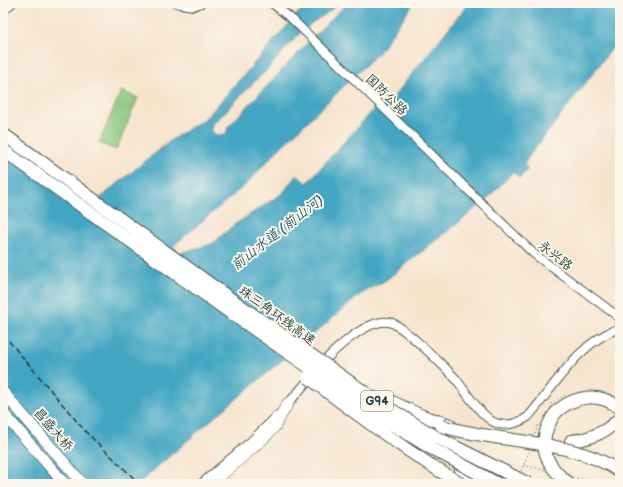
<svg xmlns="http://www.w3.org/2000/svg" width="623" height="487" viewBox="0 0 623 487" font-family="'Balsamiq Sans','LXGW WenKai TC',sans-serif">
<style>
.pitch{fill:#87c57c;stroke:#538158}
.water{fill:#43a6c3;stroke:#31727c}
.lines{fill:none;stroke-linecap:round;stroke-linejoin:round}
.minor-casing{stroke:#3f564b;stroke-width:10}
.major-casing{stroke:#3f564b;stroke-width:12}
.highway-casing{stroke:#3f564b;stroke-width:14}
.path{stroke:#3f564b;stroke-width:1;stroke-dasharray:1 3;stroke-linecap:butt}
.minor{stroke:#fff;stroke-width:8}
.major{stroke:#fff;stroke-width:11}
.highway{stroke:#fff;stroke-width:12}
.rail{stroke:#1f3d34;stroke-width:1.5;stroke-dasharray:6 3;stroke-linecap:butt}
.highway-bridge-casing{stroke:#3f564b;stroke-width:14;stroke-linecap:butt}
.highway-bridge{stroke:#fff;stroke-width:12}
.labels{text-anchor:middle;stroke-width:4;stroke-linejoin:round;paint-order:stroke}
.shield{fill:#fbf7ec;stroke:#61756b;stroke-width:1}
.shield-label{font-size:12px;font-weight:bold;fill:#1f3d34}
.street-label{font-size:13px;fill:#1f3d34;stroke:#fbf7ec}
.water-label{font-size:14px;font-style:italic;fill:#2a5c5f;stroke:#fbf7ec}
</style>
<rect width="100%" height="100%" fill="#fbf7ec"/>
<filter id="ink" filterUnits="userSpaceOnUse"><feTurbulence type="fractalNoise" baseFrequency=".025" numOctaves="2"/><feDisplacementMap in="SourceGraphic" scale="8" xChannelSelector="R" yChannelSelector="G"/><feConvolveMatrix kernelMatrix="1 2 1 2 8 2 1 2 1" color-interpolation-filters="sRGB"/></filter>
<filter id="wash" filterUnits="userSpaceOnUse"><feTurbulence type="fractalNoise" baseFrequency=".012" numOctaves="4" result="noise"/><feDisplacementMap in="SourceGraphic" scale="16" xChannelSelector="R" yChannelSelector="G"/><feGaussianBlur stdDeviation="0.9" result="paint"/><feColorMatrix in="noise" values="0 0 0 0 0 0 0 0 0 0 0 0 0 0 0 0 0 1.4 0 .05"/><feComposite in="paint" operator="in"/></filter>
<g filter="url(#wash)">
<rect width="100%" height="100%" fill="#f7e4cd"/>
<path class="pitch" d="M121,91L138,98L116,150L99,143Z"/>
<path class="water" d="M307,3H339L330,11L313,22L297,36L266,71L258,78L212,125L211,130L216,135L226,134L228,127L323,27L348,3H414L378,53L279,149L245,185L173,246L180,253L212,244L234,225L283,193L296,175L307,183L376,107L388,104L469,3H620V38L527,159L524,165L528,169L520,178L513,172L484,202L386,280L361,294L203,427L138,484H3V139L59,174L57,196L73,206L94,203L170,141L207,117Z"/>
</g>
<g filter="url(#ink)">
<g class="lines">
<g class="minor-casing">
<path id="minor" d="M176,3L193,6L201,3
M272,3L293,20L534,254L620,318
M3,11L12,3
M319,367C332,352 367,318 389,322C398,324 405,332 412,337C427,350 442,364 456,379C466,392 476,409 489,419C501,429 517,424 528,417C556,385 578,342 620,328
M286,406L312,376
M201,484L250,442L278,415"/>
</g>
<g class="major-casing">
<path id="major" d="M3,392L83,484
M3,413L65,484
M211,484L264,438L275,426L288,403"/>
</g>
<g class="highway-casing">
<path id="highway" d="M3,134L235,302
M3,150L228,311
M390,401L422,416L450,425
M557,411C576,395 600,392 620,408
M571,441C590,439 607,432 620,418
M461,470L483,484"/>
</g>
<path class="path" d="M551,404L565,395
M535,434L538,425
M524,465L545,470
M521,471L529,452
M577,478L604,484"/>
<use href="#minor" class="minor"/>
<use href="#major" class="major"/>
<use href="#highway" class="highway"/>
<path class="rail" d="M3,334L86,432L140,484"/>
<g class="highway-bridge-casing">
<path id="highway-bridge" d="M235,302L380,403L436,437L529,484
M228,311L385,420L431,448L498,484
M308,377C357,415 407,452 461,484
M557,411C535,439 543,465 570,484
M442,426C496,443 575,439 620,472"/>
</g>
<use href="#highway-bridge" class="highway-bridge"/>
</g>
</g>
<g class="labels">
<rect class="shield" x="361" y="391" width="32" height="20" rx="3"/>
<g class="shield-label">
<text x="377" y="405">G94</text>
</g>
<g class="street-label">
<text transform="translate(387 94) rotate(44)" y="5">国防公路</text>
<text transform="translate(556 255) rotate(38)" y="5">永兴路</text>
<text transform="translate(278 315) rotate(36)" y="5">珠三角环线高速</text>
<text transform="translate(54 429) rotate(49)" y="5">昌盛大桥</text>
</g>
<g class="water-label">
<text transform="translate(277 232) rotate(-38)" y="5">前山水道 (前山河)</text>
</g>
</g>
<rect width="623" height="487" fill="none" stroke="#fbf7ec" stroke-width="16"/>
</svg>
